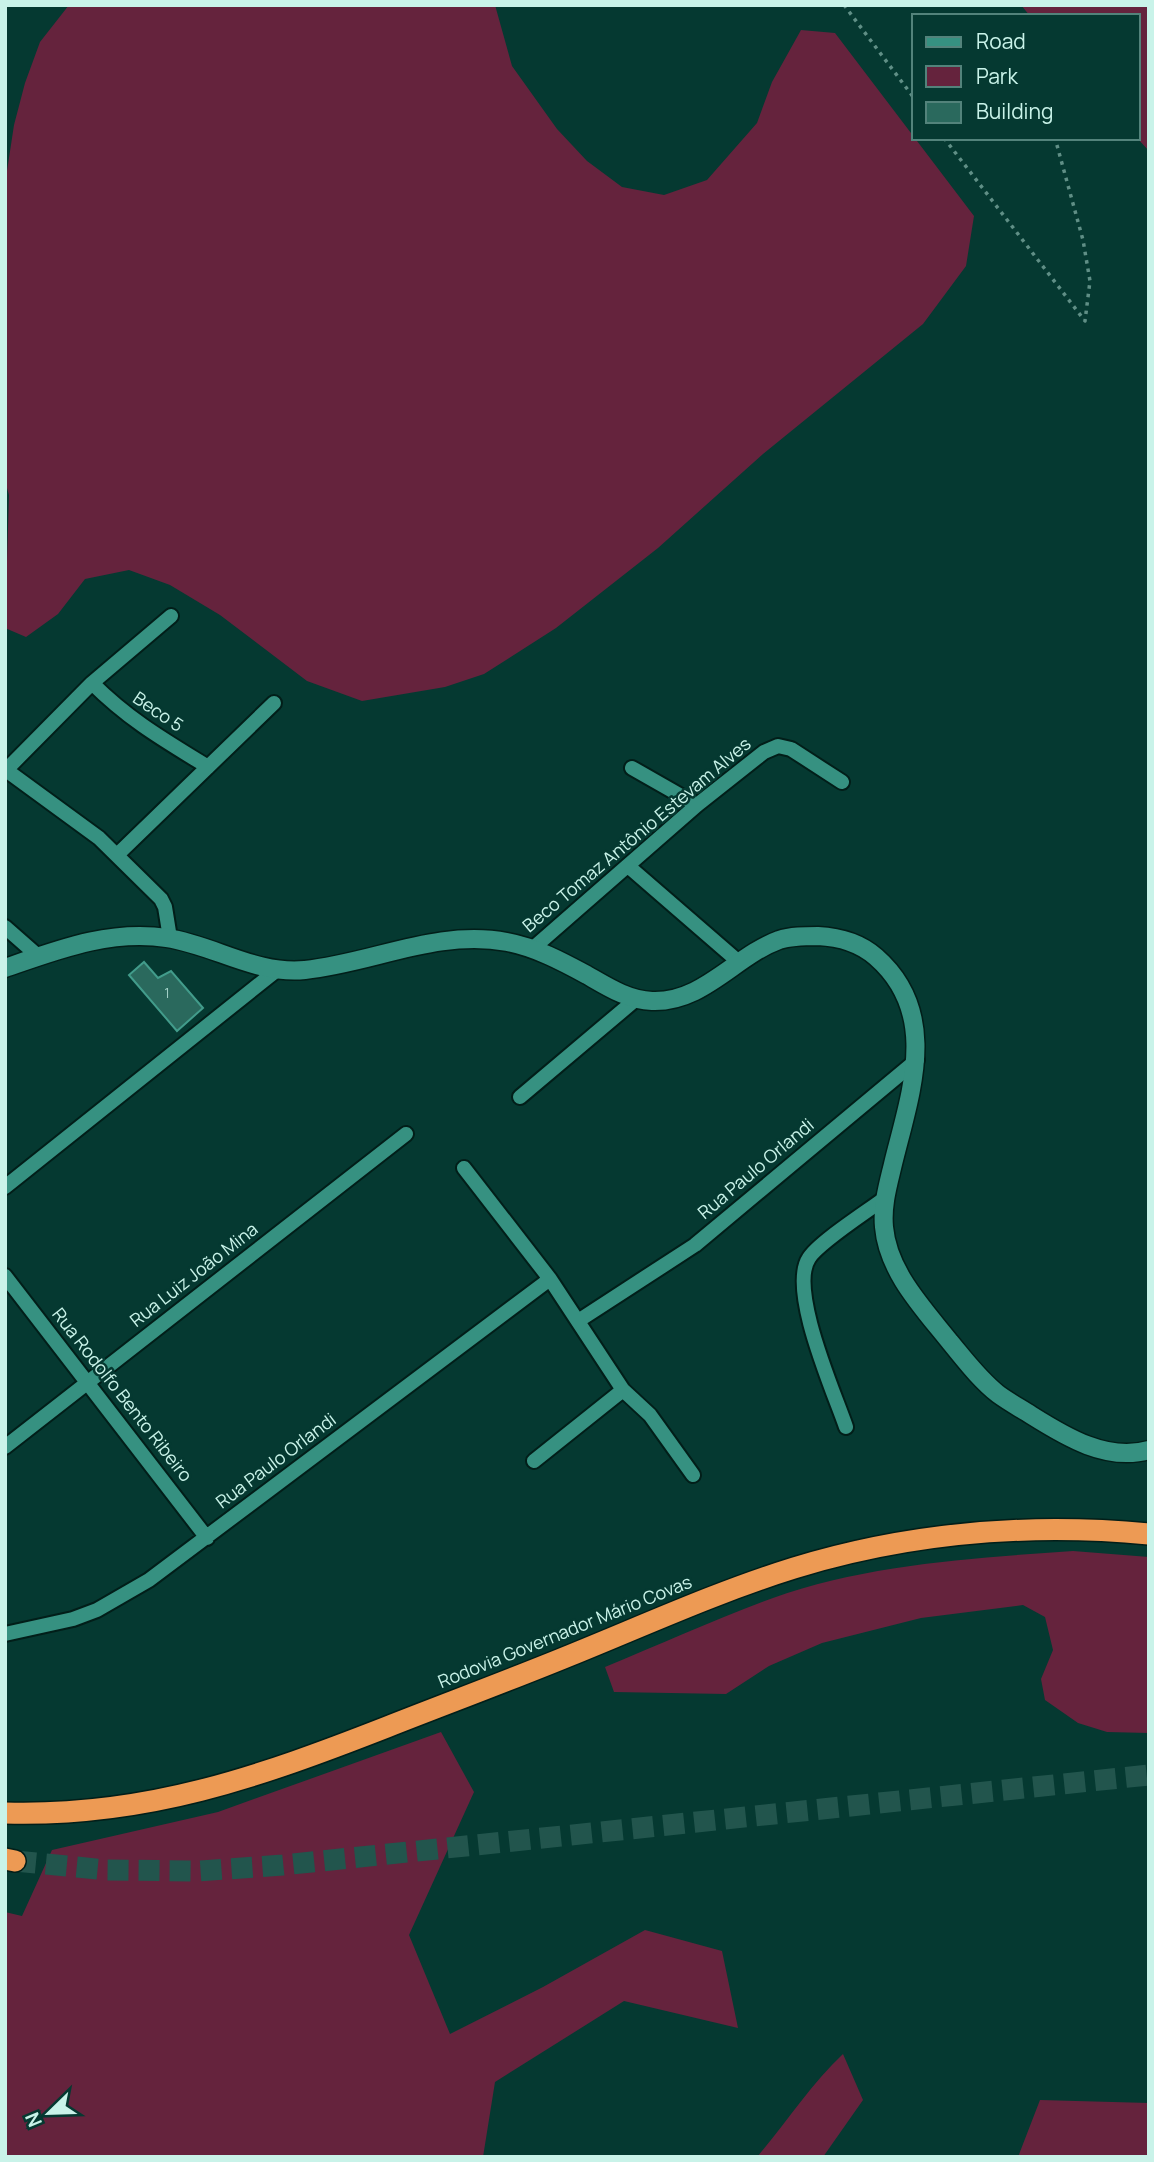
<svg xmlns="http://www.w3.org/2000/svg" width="1154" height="2162" viewBox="0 0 1154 2162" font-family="Manrope,sans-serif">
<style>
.green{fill:#65233d}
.building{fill:#2a695d;stroke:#429c8b;stroke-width:2}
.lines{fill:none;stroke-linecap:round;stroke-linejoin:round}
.highway-tunnel{stroke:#22554d;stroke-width:21;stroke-dasharray:21 10;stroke-linecap:butt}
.street-casing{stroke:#021e19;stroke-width:18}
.secondary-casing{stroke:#021e19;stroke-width:21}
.highway-casing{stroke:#021e19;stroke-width:24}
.path{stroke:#608f86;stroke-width:3.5;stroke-dasharray:3.5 5;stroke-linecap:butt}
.street{stroke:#369181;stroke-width:14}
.secondary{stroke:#369181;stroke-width:18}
.highway{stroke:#ed9a54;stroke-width:21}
.labels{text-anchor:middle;stroke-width:5;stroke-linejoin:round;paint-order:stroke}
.number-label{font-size:14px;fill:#a1d0c6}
.street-label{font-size:18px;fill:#c9f3e9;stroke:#053931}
</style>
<rect width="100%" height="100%" fill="#053931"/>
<path class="green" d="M69,5H495L512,66L557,129L587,161L622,187L664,195L707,180L757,123L772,82L801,30L835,33L974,216L966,266L923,324L763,454L658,548L556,628L484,674L445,687L362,701L307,681L220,615L170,585L129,570L85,579L58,614L26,637L5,628L9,495L5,481V184L14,125L25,83L40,42Z
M1021,5H1149V151L1137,138L1138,16H1030Z
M1073,1551L1149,1557V1733L1107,1732L1078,1723L1045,1700L1041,1679L1053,1650L1045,1617L1023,1605L921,1618L822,1643L769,1666L726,1694L614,1692L605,1667C661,1644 716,1619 773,1598C867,1564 974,1558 1073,1551Z
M441,1732L474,1792L409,1935L450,2034L543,1987L645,1930L722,1951L738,2028L624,2001L495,2082L483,2157H5V1912L22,1916L52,1850L218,1812Z
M843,2054L863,2100L823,2157H757C786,2123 811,2084 843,2054Z
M1040,2100L1149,2103V2157H1018Z"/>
<path class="building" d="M144,962L158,978L171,971L203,1008L177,1031L129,975Z"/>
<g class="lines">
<path class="highway-tunnel" d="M15,1861L107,1870L199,1871L283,1865L1149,1775"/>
<g class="street-casing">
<path id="street" d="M92,683C129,720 164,740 208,767
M632,768L697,805
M6,770L99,838L161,899L165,907L170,938
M5,771L92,683L171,616
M117,855L274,703
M628,866L740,963
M5,927L38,956
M531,950L697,805L764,752L778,746L791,749L842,782
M520,1097L635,1000
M464,1168L550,1279L623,1390L650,1415L693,1475
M5,1187L277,970
M5,1276L207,1538
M578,1321L695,1245L917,1060
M846,1427C834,1392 788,1289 809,1258C819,1242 868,1211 885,1198
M5,1447L406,1134
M534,1461L623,1390
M5,1634L73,1619L97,1610L149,1580L550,1279"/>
</g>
<g class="secondary-casing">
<path id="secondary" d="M5,968C57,950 111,929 167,938C214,945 256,975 305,970C373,963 437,929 507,942C535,947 563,962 587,975C608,987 628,1000 652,1001C703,1003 735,956 779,940C791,936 805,936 818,936C839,937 860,943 876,957C941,1014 910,1094 893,1164C888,1185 882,1205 884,1227C888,1272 923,1308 950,1342C965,1360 979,1379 998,1394C1009,1402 1020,1408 1031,1415C1066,1437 1107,1462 1149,1450"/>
</g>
<g class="highway-casing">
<path id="highway" d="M5,1813C146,1817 259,1777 387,1727C448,1703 510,1680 571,1655C645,1625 717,1592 794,1568C908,1533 1030,1523 1149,1534
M5,1859L15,1861"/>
</g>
<path class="path" d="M844,5L914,98
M944,138L1085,321L1090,281L1083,240L1055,138"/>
<use href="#street" class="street"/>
<use href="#secondary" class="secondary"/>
<use href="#highway" class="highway"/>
</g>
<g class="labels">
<g class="number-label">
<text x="167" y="998">1</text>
</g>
<g class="street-label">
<text transform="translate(158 712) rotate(34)" y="6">Beco 5</text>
<text transform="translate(637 835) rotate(-40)" y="6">Beco Tomaz Antônio Estevam Alves</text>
<text transform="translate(756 1169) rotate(-40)" y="6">Rua Paulo Orlandi</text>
<text transform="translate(194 1275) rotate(-38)" y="6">Rua Luiz João Mina</text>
<text transform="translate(122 1395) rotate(52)" y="6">Rua Rodolfo Bento Ribeiro</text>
<text transform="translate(276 1461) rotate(-37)" y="6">Rua Paulo Orlandi</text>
<text transform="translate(565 1632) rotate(-22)" y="6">Rodovia Governador Mário Covas</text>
</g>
</g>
<rect width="1154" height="2162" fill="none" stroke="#c9f3e9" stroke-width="14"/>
<rect x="912" y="14" width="228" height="126" fill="#053931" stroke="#53837b" stroke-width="2"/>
<rect x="926" y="37" width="35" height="10" fill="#369181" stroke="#53837b" stroke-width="2"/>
<text x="976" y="49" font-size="21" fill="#c9f3e9">Road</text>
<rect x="926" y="66" width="35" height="21" fill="#65233d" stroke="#53837b" stroke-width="2"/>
<text x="976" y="84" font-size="21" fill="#c9f3e9">Park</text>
<rect x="926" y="102" width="35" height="21" fill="#2a695d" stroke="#53837b" stroke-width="2"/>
<text x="976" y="119" font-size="21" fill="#c9f3e9">Building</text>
<g transform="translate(49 2113) rotate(247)" stroke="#053931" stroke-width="5" paint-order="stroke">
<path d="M0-5L12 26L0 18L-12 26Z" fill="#c9f3e9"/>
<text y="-10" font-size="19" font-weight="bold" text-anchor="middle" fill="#c9f3e9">N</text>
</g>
</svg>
